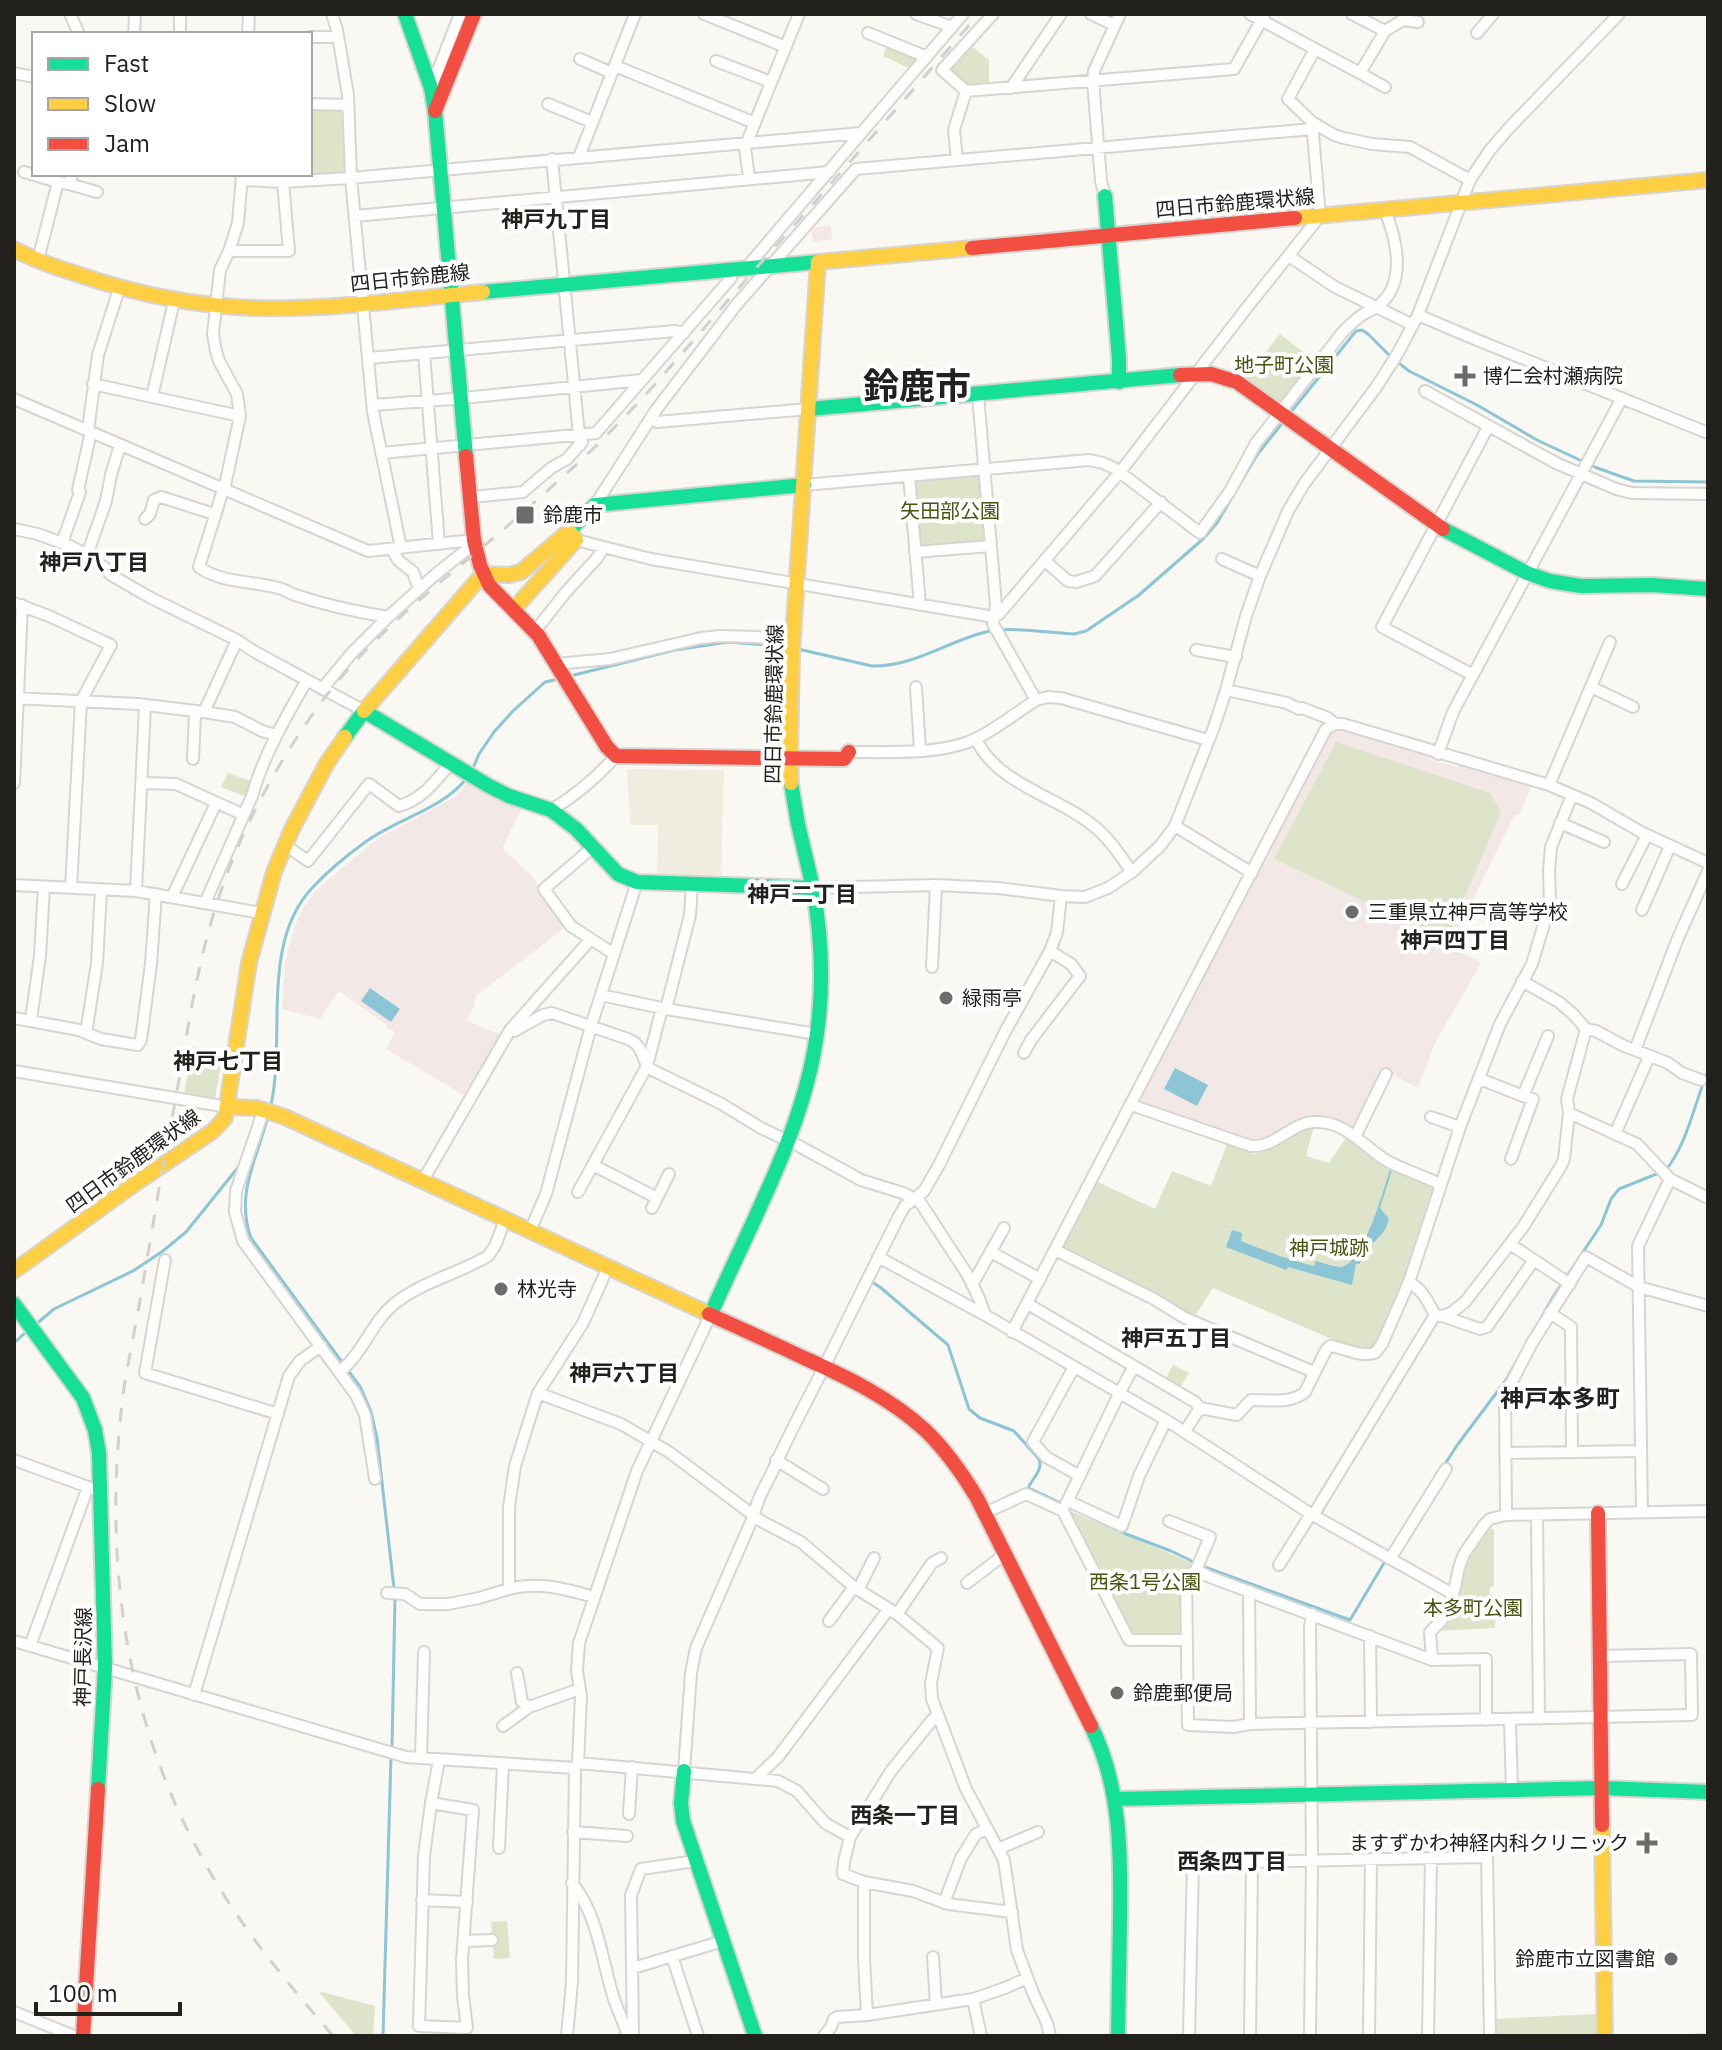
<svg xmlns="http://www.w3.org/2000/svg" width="1722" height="2050" viewBox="0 0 1722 2050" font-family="'IBM Plex Sans','Noto Sans JP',sans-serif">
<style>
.built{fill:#f0ede0}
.education{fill:#f2e9e7}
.green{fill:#dde4ca}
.water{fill:#8cc5d6}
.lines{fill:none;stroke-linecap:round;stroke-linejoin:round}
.stream{stroke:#8cc5d6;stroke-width:3}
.river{stroke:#8cc5d6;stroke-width:18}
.street-casing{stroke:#d7d5d1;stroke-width:14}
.fast-casing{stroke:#d7d5d1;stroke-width:18}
.slow-casing{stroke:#d7d5d1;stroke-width:18}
.jam-casing{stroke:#d7d5d1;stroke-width:18}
.street{stroke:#fefefd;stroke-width:10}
.fast{stroke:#16e098;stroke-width:14}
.slow{stroke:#ffcf43;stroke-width:14}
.jam{stroke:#f24e42;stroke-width:14}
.rail{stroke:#d1d0ce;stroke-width:3;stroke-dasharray:14 14;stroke-linecap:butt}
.poi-dot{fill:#6e6c68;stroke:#fff;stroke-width:3}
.labels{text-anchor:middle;stroke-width:8;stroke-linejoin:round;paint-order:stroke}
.street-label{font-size:20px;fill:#22211d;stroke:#fff}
.park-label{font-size:20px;fill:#46560f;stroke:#fff}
.poi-label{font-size:20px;fill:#22211d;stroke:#fff;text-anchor:start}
.neighbourhood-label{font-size:22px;font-weight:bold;fill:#22211d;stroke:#fff}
.quarter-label{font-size:24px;font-weight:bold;fill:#22211d;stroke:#fff}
.town-label{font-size:36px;font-weight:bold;fill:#22211d;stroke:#fff}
</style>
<rect width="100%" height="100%" fill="#faf8f2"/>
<path class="built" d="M627,769L724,770L721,882L657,879L658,825H630Z"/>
<path class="education" d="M831,225L832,239L813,242L811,228Z
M1344,728L1432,755L1431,760L1458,767L1460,763L1532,784L1519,815L1515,814L1450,946L1481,963L1435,1043L1418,1088L1384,1070L1353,1129L1328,1118H1309L1299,1121L1261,1142L1248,1140L1142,1105L1140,1099L1256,878L1327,735Z
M470,779L522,807L503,847L504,850L531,875L567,926L476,996L474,1007L466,1020L485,1029L503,1035L469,1096H465L386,1049L395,1032L387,1028V1025L340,992L337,993L320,1019L282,1009L285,963L294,928L303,908L316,890L377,839L455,797Z"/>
<path class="green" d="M887,45L921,57L911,69L883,56Z
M971,46L989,60V85C969,87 967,85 952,73V68Z
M310,108L342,109L345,112L348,170L345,175L292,178L249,177L248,174H310Z
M1280,334L1316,362L1281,403L1245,378Z
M978,474L981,477L986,539L983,544L922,548L919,545L914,482L916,479Z
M1336,742L1490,793L1501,812L1446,940L1274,859Z
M228,773L254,782L249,798L221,787Z
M193,1047L224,1051L215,1098L184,1094Z
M1314,1126L1306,1156L1329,1163L1348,1135L1434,1185L1437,1189L1406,1279L1374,1350L1364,1353L1213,1288L1193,1319L1064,1252L1062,1246L1096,1181L1155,1209L1172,1171L1211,1186L1227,1144L1255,1154C1275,1146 1293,1131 1314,1126Z
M1173,1365L1189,1373L1180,1388L1165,1380Z
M1070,1511L1192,1563L1182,1573L1181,1636H1132L1068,1512Z
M1491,1524V1529H1494V1586L1490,1588L1489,1593L1496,1598L1495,1628L1435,1631L1466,1556Z
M507,1921L510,1958L494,1959L491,1922Z
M318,1991L375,2006L373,2036H356Z
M1596,2014V2036H1493V2019Z"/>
<path class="water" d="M370,988L400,1009L391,1022L361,1001Z
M1175,1068L1208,1085L1197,1106L1164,1089Z
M1391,1167H1393L1380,1208L1389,1219C1386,1231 1381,1235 1373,1243H1370L1366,1253L1363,1252L1360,1264H1356L1352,1285L1288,1267L1286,1270L1226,1247L1232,1230L1242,1233L1241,1241C1266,1251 1289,1260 1314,1266L1316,1261C1323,1263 1334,1267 1341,1267C1364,1264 1384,1187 1391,1167Z"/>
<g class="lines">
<path class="stream" d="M1291,412L1356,331L1362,330L1368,334L1391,357L1409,371L1477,405L1537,440L1597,468L1634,481L1708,482
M798,649L872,666C913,667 948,641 986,632C1010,626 1049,633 1074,634L1086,631L1139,595L1203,539L1217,523L1257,455L1284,421
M570,676L675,650L728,642L779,646
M473,768L479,754L494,732L513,711L545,682L559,679
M271,1105C286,1036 260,942 313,887C328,871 346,856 364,843C395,819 442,810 467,778
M268,1116C257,1160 235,1193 251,1238L361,1388L371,1412L377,1438L395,1597L392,1748
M1666,1170C1688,1142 1694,1104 1708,1071
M870,1281L880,1287L948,1345L969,1409L980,1418L1014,1431L1039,1459C1043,1469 1034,1477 1029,1486V1488L1126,1534L1171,1551L1196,1563
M35,1325L54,1309L133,1271L163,1251L186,1232L240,1165
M14,1343L26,1332
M1443,1467L1458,1444L1506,1380L1553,1297L1601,1225L1611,1199L1619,1189L1659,1173
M1202,1566L1350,1620L1387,1558
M383,2036L391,1756
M1671,2036L1708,2035"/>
<path class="river" d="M440,80L466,14"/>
<g class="street-casing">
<path id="street" d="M70,14L79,34
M332,14L337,30L348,95L351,178L373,412L401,548
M704,14L786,47
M916,14L952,27
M993,14L942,70L966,91L1234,69L1264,16
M1091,14L1114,25
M1385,31L1403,20L1418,22
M868,33L927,57
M1477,33L1493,14
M134,34L135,14
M180,34V14
M248,34L249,14
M310,37H338
M1315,49L1360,73L1385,31L1352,14
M580,59L612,73
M716,61L771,82
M615,66L755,123
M14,73L34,77
M1360,73L1385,87
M431,88L460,14
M1011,88L1061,14
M310,104L348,105
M548,104L592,122
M1312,122L1334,135L1344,138L1372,144L1410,147L1470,180
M579,157L635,14
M552,159L580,445
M957,160L954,130L966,91
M24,172L58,182
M749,178L745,147L799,14
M242,180L283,182L351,178L861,133
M69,184L97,192
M1105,196L1101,181L1093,81L1094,71L1120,14
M355,216L829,172
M229,251H289L283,182
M1289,256L1335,287L1413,325
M38,260L58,182L69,184L72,174
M746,268L963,14
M1418,315L1477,340L1708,433
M424,353L439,544
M369,358L675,331L684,333
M93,384L152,397L174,301
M1425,391L1556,463L1616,489L1632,493L1708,494
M978,395L996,605L993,624L1036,700
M152,397L240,416
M14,399L368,551L474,540
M373,405L453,399L642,380
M652,419L657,422L809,409
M88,430L98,355L119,289
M381,453L596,433L731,278L732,270
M909,476L920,605
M804,485L1089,460L1103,463L1114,468L1200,533L1230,491L1256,443L1342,333C1350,325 1357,317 1367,312C1371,310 1374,309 1378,306C1407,284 1397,240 1385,211
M223,490L199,567C220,583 253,581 278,588C284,589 289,593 295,595C325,605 357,612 388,617
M224,490L240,416L237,394L219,361L216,351L213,334L220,270L229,251L238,223L242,176
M471,497L523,492L551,468L567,459L582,442
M595,505L656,410L737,304L856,169L1313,129
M145,519L150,514L154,500L161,497L214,514
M14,529L38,534L70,546L87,555L105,568L111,575L151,598L237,640L255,652L364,711
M576,540L651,559L994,617L999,614L1120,472L1249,305L1320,216L1312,122L1288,99L1315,49L1250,14
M62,543L80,492L78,490L91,432
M392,549L398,560L413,572L419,589
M915,552L991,546
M87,555L106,501L111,475L120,445
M1222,559L1260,576
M1045,561L1068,581L1076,582L1095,576L1161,502
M14,603L49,616L111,645L81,701L71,888
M535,631L566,592L597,558L604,547
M1196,650L1236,657
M556,664L610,659L701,638L720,636L757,637L793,643
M1473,675L1382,627L1488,427
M916,687L920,750
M1591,687L1633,707
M322,689L351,654L388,617L436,574L465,551L475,546
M1226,690L1287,703L1299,709L1302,708L1328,718L1335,724
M14,698L138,704L204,712L237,640
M204,712L235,717L262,731L276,735
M976,739C998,786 1059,796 1096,828C1111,840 1121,857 1132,872
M849,752C886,752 939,755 973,740C994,731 1017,712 1036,700L1048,697L1061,698L1208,740
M1438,754L1453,712L1622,398
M193,759L195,712
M14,783L22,605
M142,783L176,784L244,815
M1549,785L1610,642
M551,810C577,795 596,778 616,756
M1560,823L1604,842
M1175,826L1252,873
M285,845L308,861L369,784L399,806C423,799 435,781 451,763
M592,848L544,889L571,926L614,954
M1622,884L1647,835
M14,885L136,891L261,913
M813,888L936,885L998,888L1061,896L1085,897L1108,888L1132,872L1160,846L1175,826L1214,727L1226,690L1246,616L1260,576L1288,511L1304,484L1377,386L1398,353L1418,315L1470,180L1490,150L1510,127L1619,14
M136,891L145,706
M172,897L216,803
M205,903L252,796C264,754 286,717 307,680
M1642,910L1670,846
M932,967L936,885
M1522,981L1559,1002L1574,1015L1586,1029L1596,1031L1624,1046L1635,1050L1678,938L1708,871
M601,995L666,1009L816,1034
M666,1009L690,915L692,885
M14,1018L79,1030L101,1039L138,1045L141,1040L151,964L156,894
M31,1020L40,956L44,887
M510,1030L514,1031L543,1015L552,1013L628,1039L635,1043L640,1049L648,1068L720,1103L761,1128L799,1146L861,1180L903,1193L920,1202L967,1274L979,1298L985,1315
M86,1033L97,963L101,889
M1635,1050L1668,1063L1682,1073L1701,1080
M1024,1053L1031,1040L1080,976L1071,964L1050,951
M14,1071L228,1107
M1480,1079L1523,1096L1548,1036
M1131,1105L1251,1146C1275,1148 1291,1123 1314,1122C1346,1120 1364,1148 1389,1162C1406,1170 1424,1177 1441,1184
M264,1109L236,1191L235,1212L243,1241L356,1395L365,1415L375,1479
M1569,1113L1637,1144L1670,1179L1708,1198
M1431,1117L1460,1127
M1615,1134L1648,1059
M1356,1135L1386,1074
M1511,1159L1533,1099L1523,1096
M593,1165L657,1198
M422,1182L510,1030L591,939
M578,1192L647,1066L662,1008
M652,1208L669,1174
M530,1231L546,1194L591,1026L637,882
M1510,1244L1570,1284
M1055,1250L1154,1299L1185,1318L1314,1372
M991,1252L1040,1279
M878,1257L985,1315L1166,1420L1311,1514L1453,1594
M165,1260L145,1373L278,1414
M1409,1282C1422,1289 1429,1303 1435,1315
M972,1285L1004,1228
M1028,1304L1195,1402L1200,1408
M1550,1313L1571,1327L1572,1452
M1435,1315L1442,1316L1451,1313L1465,1302L1523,1227L1561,1166L1564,1159L1569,1113L1567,1099L1586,1029
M1442,1316L1480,1329L1487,1327L1534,1260
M1012,1332L1326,729L1335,724H1343L1549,785L1591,803L1641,832L1708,863
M1074,1367L1033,1442L1046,1457L1080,1476
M339,1372C363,1354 371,1323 394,1304C421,1282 458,1274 488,1256L495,1246L505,1220
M538,1393L621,1424L669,1452L761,1521L801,1542L854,1587L897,1614L938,1648L931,1683L932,1699L966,1789L1004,1860L1017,1950L1033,1993L1047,2023L1050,2036
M1185,1431L1200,1408L1237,1415L1251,1400C1269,1400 1291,1404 1305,1392L1326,1350L1330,1346C1346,1348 1358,1357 1375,1353L1382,1344L1409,1282L1460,1127L1500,1024L1532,964L1550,904L1549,871L1551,847L1572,795
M1506,1453L1641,1451
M14,1460L88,1487
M776,1460L823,1489
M1068,1501L1122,1526L1139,1476L1166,1420
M1066,1504L1119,1394L1134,1366
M1642,1512L1638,1246L1670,1179
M985,1513L1026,1494L1063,1511L1129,1640H1187
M1314,1514L1435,1315
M1506,1515L1505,1395L1532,1343L1586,1257L1639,1287L1708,1306
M1537,1515L1539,1719
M1169,1521L1210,1537L1196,1570
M1390,1559L1446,1469
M1279,1565L1311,1514
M967,1583L1005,1554
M858,1590L874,1558
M1249,1591L1250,1724
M387,1593L405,1594L420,1604H448L479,1598L509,1589
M594,1597C565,1589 538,1581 509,1589V1507L515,1466L530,1418L538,1393L583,1323L608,1267
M897,1614L932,1563L941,1558
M829,1621L854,1587
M1370,1636L1371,1722
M14,1641L406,1757L575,1768
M30,1646L88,1487L101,1491
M1600,1656L1691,1654L1692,1715L1250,1724L1233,1727L1188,1725L1186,1577L1196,1570L1210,1577L1432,1660L1430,1632L1441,1621L1449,1606L1455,1587L1459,1567L1464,1554L1484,1525L1490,1519L1506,1515L1708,1511
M1432,1660L1486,1659V1720
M517,1673L522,1702L529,1707
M194,1695L289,1376L300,1361L321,1346
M1510,1720L1512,1790
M503,1726L529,1707L580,1689
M421,1758L424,1652
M578,1763L778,1781L797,1791L825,1823L850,1837L891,1771L933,1719L939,1717
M684,1771L691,1673L696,1648L754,1515C757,1497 767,1484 774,1468C790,1431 810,1396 828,1359L899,1216L905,1206L924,1191L939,1165L1006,1030L1050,951L1057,932L1061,896
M756,1778L778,1757L888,1610
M431,1803L473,1810L462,1960L463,1996L467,2028L419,2026L424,1856L431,1803L439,1760
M629,1814L632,1767
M573,1832L627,1836
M850,1837L844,1862L843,1874L864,1882L913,1891L948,1904L1012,1912
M499,1848L503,1764
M998,1849L1038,1832
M864,1882V1958L867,2015
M572,1883C596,1912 601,1953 611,1989C615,2005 623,2020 628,2036
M422,1900L467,1902
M944,1903L961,1858L976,1834L987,1829
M464,1941L492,1940
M672,1956L698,2036
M933,1957L936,2004
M633,1968L723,1941
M973,1999L981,2036
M14,2012L74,2036
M567,2036L572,1982L575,1768L578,1763L581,1696L577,1671L579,1643L637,1471L711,1314
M633,2036L631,1895L641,1869L696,1861
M824,2036L831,2027L834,2019L837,2017L867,2015L973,1999L1005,1988L1027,1978
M1189,2036L1193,1863L1487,1857L1490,2036
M1250,2036L1252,1862
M1310,2036L1312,1861L1310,1627L1312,1614
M1369,2036L1371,1860
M1428,2036L1431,1858"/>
</g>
<g class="fast-casing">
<path id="fast" d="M405,14L431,88L435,111L466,456
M1105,196L1119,358V382
M483,292L818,262
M809,409L1180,375
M1443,529L1527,573L1550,581L1581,586L1652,585L1708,589
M569,531L595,505L804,485
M345,737L364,711L489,786L509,796L551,810L576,829L618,874L637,882L813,888L798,824L791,783
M14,1304L83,1398L95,1430L99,1453L105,1668L98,1789
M711,1314C748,1228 802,1134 816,1040C824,990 822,938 813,888
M1091,1726C1121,1786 1121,1853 1120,1919C1119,1958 1119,1997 1118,2036
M684,1771L681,1803L683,1821L755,2036
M1115,1799L1602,1788L1708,1792"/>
</g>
<g class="slow-casing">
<path id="slow" d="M1295,218L1708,180
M14,249C34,260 55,267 77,274C135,294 195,306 256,308C332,310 408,299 483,292
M364,711L483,574L509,575L521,572L569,531L576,540L514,609
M791,783L790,759L792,653L818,262L972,248
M228,1107L257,1108L285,1117L709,1314
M14,1271L133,1185L213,1131L225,1118L249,963L274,872L292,829L327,763L345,737
M1602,1825L1605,2036"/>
</g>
<g class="jam-casing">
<path id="jam" d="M435,111L474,14
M972,248L1295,218
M1180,375L1211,374L1237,382L1443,529
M466,456L474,540L480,565L489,585L538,635L607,747L616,756L844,759L849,752
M709,1314C741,1329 773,1343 804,1358C847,1377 890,1398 925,1430C946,1450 962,1473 977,1498L1091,1726
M1598,1513L1602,1825
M83,2036L98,1789"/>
</g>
<use href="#street" class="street"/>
<use href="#fast" class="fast"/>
<use href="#slow" class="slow"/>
<use href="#jam" class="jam"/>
<path class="rail" d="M333,2036C286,1981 240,1927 205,1863C123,1719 102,1551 124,1388C129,1357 136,1325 141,1294C151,1239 159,1184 170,1129C183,1063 191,995 209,930C230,852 266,781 312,715C361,645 426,594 491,540C528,509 563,477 598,444C652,391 700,332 750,275C827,189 903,101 979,14"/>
</g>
<g class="poi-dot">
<path d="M1461 364h8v8h8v8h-8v8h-8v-8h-8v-8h8z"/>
<rect x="515" y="505" width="20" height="20" rx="4"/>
<circle cx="1352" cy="912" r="8"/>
<circle cx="946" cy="998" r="8"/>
<circle cx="501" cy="1289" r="8"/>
<circle cx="1117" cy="1693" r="8"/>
<path d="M1643 1831h8v8h8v8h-8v8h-8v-8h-8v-8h8z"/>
<circle cx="1671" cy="1959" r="8"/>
</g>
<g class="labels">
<g class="street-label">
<text transform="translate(1235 203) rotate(-5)" y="7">四日市鈴鹿環状線</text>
<text transform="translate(410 278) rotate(-6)" y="7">四日市鈴鹿線</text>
<text transform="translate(774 704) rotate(-89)" y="7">四日市鈴鹿環状線</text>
<text transform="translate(133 1161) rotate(-36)" y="7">四日市鈴鹿環状線</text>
<text transform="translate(83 1657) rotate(-89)" y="7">神戸長沢線</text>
</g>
<g class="park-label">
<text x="1284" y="372">地子町公園</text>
<text x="950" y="518">矢田部公園</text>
<text x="1329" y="1255">神戸城跡</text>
<text x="1145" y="1589">西条1号公園</text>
<text x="1473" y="1615">本多町公園</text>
</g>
<g class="poi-label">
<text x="1483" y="383">博仁会村瀬病院</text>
<text x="543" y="522">鈴鹿市</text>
<text x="1368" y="919">三重県立神戸高等学校</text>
<text x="962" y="1005">緑雨亭</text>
<text x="517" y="1296">林光寺</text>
<text x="1133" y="1700">鈴鹿郵便局</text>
<text x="1629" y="1850" text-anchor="end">ますずかわ神経内科クリニック</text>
<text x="1655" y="1966" text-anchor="end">鈴鹿市立図書館</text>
</g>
<g class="neighbourhood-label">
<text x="556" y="227">神戸九丁目</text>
<text x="94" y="570">神戸八丁目</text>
<text x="802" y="902">神戸二丁目</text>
<text x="1455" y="948">神戸四丁目</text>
<text x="228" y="1069">神戸七丁目</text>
<text x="1176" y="1346">神戸五丁目</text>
<text x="624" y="1381">神戸六丁目</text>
<text x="905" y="1823">西条一丁目</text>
<text x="1232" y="1869">西条四丁目</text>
</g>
<g class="quarter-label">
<text x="1560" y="1407">神戸本多町</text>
</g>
<g class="town-label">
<text x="917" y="399">鈴鹿市</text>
</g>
</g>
<rect width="1722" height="2050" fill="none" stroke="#22211d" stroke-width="32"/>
<rect x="32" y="32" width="280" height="144" fill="#ffffff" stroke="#a7a6a5" stroke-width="2"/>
<rect x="48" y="58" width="40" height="12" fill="#16e098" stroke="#a7a6a5" stroke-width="2"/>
<text x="104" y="72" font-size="24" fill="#22211d">Fast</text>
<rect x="48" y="98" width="40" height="12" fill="#ffcf43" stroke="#a7a6a5" stroke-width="2"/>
<text x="104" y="112" font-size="24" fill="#22211d">Slow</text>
<rect x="48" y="138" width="40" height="12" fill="#f24e42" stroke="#a7a6a5" stroke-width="2"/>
<text x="104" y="152" font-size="24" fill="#22211d">Jam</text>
<path d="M36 2002v12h144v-12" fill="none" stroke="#22211d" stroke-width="4"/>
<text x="48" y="2002" font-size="24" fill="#22211d" stroke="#ffffff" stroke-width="6" paint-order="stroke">100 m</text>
</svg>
